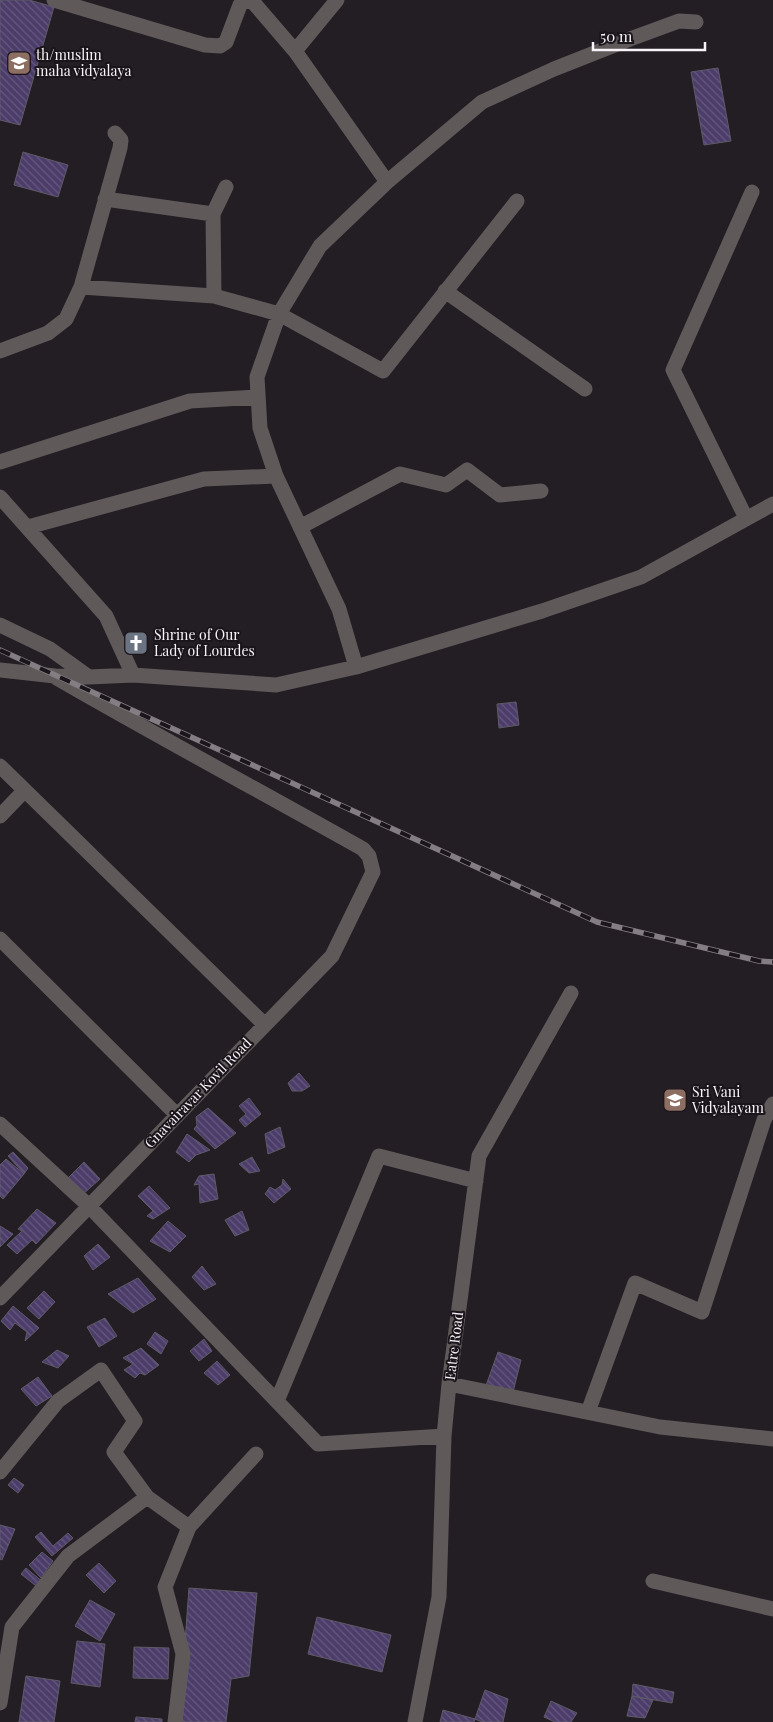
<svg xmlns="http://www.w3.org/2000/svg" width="773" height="1722" viewBox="0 0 773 1722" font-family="'Playfair Display',serif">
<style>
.building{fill:url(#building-back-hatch);stroke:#5e5b66}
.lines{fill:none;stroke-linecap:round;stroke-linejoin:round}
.street{stroke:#5f5959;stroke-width:15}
.rail-casing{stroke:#847e84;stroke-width:5.5}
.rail{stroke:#1a141b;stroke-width:4;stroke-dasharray:11;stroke-linecap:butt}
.labels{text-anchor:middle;stroke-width:4;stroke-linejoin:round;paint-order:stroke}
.poi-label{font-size:14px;fill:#f8f3f8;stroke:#1a141b;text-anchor:start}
.street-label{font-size:14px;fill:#f8f3f8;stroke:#1a141b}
</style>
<defs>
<pattern id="building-back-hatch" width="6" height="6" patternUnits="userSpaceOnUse" patternTransform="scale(1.25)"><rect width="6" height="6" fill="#4b3c69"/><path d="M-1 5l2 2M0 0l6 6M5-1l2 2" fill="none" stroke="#66597f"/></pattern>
</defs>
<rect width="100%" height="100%" fill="#231d24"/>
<path class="building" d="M0,0H29L54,7L20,125L0,120Z
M718,68L731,141L704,145L691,72Z
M23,152L68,165L58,197L14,185Z
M516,702L519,725L499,728L497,704Z
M299,1073L310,1086L302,1091H292L288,1083Z
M249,1098L261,1114L245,1127L239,1120L246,1114L239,1106Z
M208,1108L236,1133L215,1149L194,1129L197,1125L196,1117Z
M280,1127L285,1147L268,1154L265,1134Z
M187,1134L210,1150L196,1155L189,1162L176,1152Z
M13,1152L28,1168L24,1174L8,1156Z
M252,1157L260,1171L249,1173L239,1164Z
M6,1159L24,1174L3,1199L0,1196V1165Z
M84,1162L100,1179L82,1195L67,1179Z
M214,1174L218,1199L200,1203L199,1184L194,1185L199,1176Z
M283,1179L291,1189L274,1203L265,1194L270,1187L275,1190L282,1185Z
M149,1186L170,1208L153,1219L147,1216L153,1211L138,1196Z
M37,1209L56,1223L36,1244L32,1240L17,1254L7,1245L22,1231L18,1229Z
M242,1211L249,1230L235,1236L225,1220Z
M168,1221L186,1236L170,1252L150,1241Z
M0,1226L13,1234L0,1247Z
M98,1244L110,1257L93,1270L84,1256Z
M202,1266L216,1284L204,1290L192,1277Z
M138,1278L156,1299L133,1313L108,1294Z
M44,1291L55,1302L39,1319L27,1308Z
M13,1306L39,1328L25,1341L27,1332L15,1323L10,1330L1,1321Z
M105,1318L117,1336L99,1347L87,1327Z
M155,1332L168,1341L161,1354L147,1344Z
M204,1339L212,1351L199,1361L190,1351Z
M141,1348L159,1365L145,1375L140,1373L135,1378L124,1370L133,1364L123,1358Z
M57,1350L69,1356L58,1368L42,1362Z
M498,1352L521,1360L513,1392L484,1391Z
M217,1361L230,1375L218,1385L204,1373Z
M38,1377L52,1396L36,1406L21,1389Z
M14,1478L24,1485L18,1493L8,1485Z
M0,1525L15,1529L2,1560L0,1559Z
M41,1532L53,1546L68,1533L73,1538L52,1556L35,1537Z
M42,1552L53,1561L41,1578L29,1565Z
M99,1563L116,1581L104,1593L86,1575Z
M26,1568L44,1583L40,1589L21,1574Z
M189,1588L257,1593L249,1676L231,1679L226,1722H179Z
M90,1600L115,1614L100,1641L75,1626Z
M317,1617L391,1635L382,1672L308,1654Z
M77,1641L105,1644L100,1687L71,1683Z
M134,1647L169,1648L168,1679L133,1678Z
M26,1676L60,1681L54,1722H19Z
M633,1684L674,1692L672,1703L632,1696Z
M485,1690L508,1699L503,1722H482L475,1719Z
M632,1696L653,1700L645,1718L627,1716Z
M551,1701L577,1713L571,1722H555L544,1717Z
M443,1710L475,1719L474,1722H440Z
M136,1717L162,1719V1722H135Z"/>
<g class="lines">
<path class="street" d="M54,0L205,45L220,46L226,42L240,5L246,0L253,2L295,51L387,182
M295,51L337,0
M105,199L213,214
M81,287L214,296L279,314L383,371L517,201
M445,291L585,389
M214,296L213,214L226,187
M0,351L48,333L66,319L81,287L120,148L121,140L115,133
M0,462L190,401L258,397
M0,497L106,616L133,675
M746,518L673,370L752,192
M28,527L204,479L276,476
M300,527L400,474L446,485L467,470L500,495L541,491
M0,625L50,649L89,677
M356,667L542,611L641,577L773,504
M0,670L55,676L89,677L133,675L276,685L356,667L339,609L276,476L260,428L257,377L279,314L320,246L387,182L482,102L554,69L630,39L679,21L696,22
M0,766L265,1025
M0,816L24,791
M0,939L177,1115
M0,1124L89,1206L318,1444L444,1436
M0,1298L332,956L373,872L369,856L363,849C260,791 157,736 55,677
M449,1384L660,1427L773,1439
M277,1401L379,1156L476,1181
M588,1412L635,1283L702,1312L764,1120L773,1104
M0,1472L58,1401L101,1370L135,1421L114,1452L147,1497
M653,1581L773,1609
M0,1703L12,1627L68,1556L147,1497L189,1527
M175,1722L183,1654L165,1587L189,1527L256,1454
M415,1722L439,1597L444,1436L449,1384L479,1156L571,993"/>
<g class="rail-casing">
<path id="rail" d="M0,650L597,922L759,961L773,962"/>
</g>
<use href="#rail" class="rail"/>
</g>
<defs>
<g id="school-square" transform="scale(1.25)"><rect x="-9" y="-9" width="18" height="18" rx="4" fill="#8d6e63" stroke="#1a141b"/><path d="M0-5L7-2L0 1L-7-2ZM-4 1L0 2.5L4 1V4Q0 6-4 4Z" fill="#fff"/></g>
<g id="church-square" transform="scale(1.25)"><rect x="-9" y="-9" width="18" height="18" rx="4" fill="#6b7280" stroke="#1a141b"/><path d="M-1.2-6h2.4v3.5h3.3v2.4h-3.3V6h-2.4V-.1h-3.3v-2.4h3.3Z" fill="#fff"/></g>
</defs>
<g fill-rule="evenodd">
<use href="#school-square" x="19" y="63"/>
<use href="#church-square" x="136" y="643"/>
<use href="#school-square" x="675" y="1100"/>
</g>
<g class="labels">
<g class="poi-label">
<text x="36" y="60">th/muslim<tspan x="36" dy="16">maha vidyalaya</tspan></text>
<text x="154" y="640">Shrine of Our<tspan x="154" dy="16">Lady of Lourdes</tspan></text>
<text x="692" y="1097">Sri Vani<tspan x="692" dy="16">Vidyalayam</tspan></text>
</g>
<g class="street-label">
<text transform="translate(198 1093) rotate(-46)" y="5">Gnavairavar Kovil Road</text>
<text transform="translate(454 1346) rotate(-83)" y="5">Eatre Road</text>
</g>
</g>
<path d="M593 42v8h112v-8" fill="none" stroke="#f8f3f8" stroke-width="2.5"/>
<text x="600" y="42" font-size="15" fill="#f8f3f8" stroke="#1a141b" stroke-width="4" paint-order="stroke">50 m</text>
</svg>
